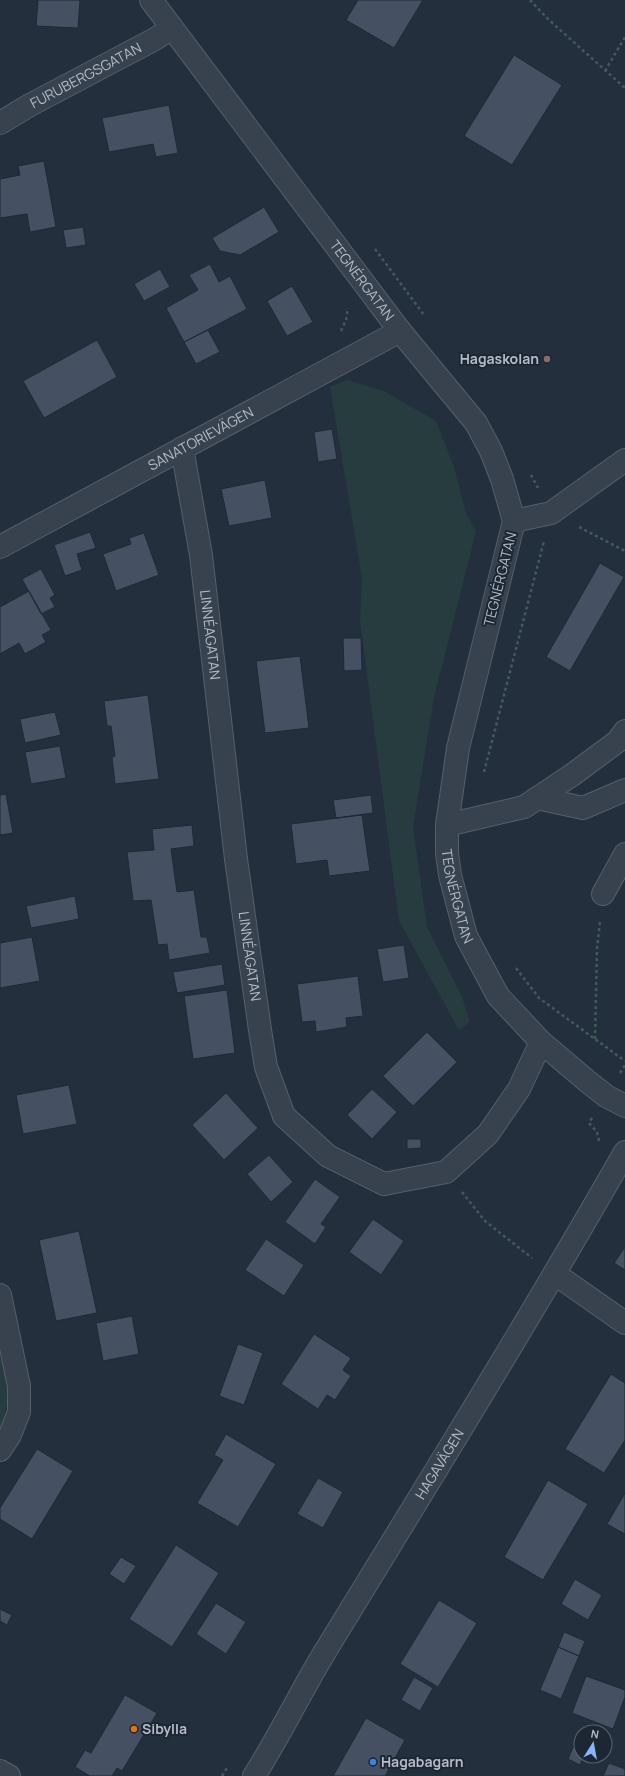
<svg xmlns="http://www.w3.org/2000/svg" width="625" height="1776" viewBox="0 0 625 1776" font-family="Manrope,sans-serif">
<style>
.green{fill:#263c3f}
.building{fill:#455162;stroke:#1f2835}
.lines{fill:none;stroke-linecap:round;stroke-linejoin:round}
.minor-casing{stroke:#565f6c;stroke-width:24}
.path{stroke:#44595c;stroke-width:2.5;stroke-dasharray:3 3;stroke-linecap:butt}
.minor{stroke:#38414e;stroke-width:22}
.education-dot{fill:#8d6e63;stroke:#1d2633;stroke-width:1.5}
.food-dot{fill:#e8710a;stroke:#1d2633;stroke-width:1.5}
.shop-dot{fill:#3f7fe0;stroke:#1d2633;stroke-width:1.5}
.labels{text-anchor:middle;stroke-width:4;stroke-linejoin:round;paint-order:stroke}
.street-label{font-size:14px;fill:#b4bcc9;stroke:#1d2633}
.poi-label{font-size:14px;font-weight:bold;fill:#b4bcc9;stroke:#1d2633;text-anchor:start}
</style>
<rect width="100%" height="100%" fill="#242f3e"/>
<path class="green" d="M347,380L384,391L436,421L454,467L466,513L476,532L434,697L413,827L427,927L462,997L470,1022L459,1030L399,921L360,620L362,578L330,387Z
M0,1356C9,1385 11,1400 0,1429Z"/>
<path class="building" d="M38,0H80L78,28L36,26Z
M358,0H423L394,48L346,20Z
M514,55L562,85L512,165L464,136Z
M169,105L178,153L156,157L153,144L109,152L102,118Z
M44,161L56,227L30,232L27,214L0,218V179L20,175L18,166Z
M264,207L279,232L240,255L220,251L212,238Z
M83,227L86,245L66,248L63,230Z
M210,264L219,282L230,276L247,309L184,342L166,308L198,290L189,275Z
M160,269L170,287L144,301L134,284Z
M292,286L313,322L287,336L267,301Z
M208,330L220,352L196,364L184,342Z
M97,340L117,377L44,418L23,381Z
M332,429L337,459L318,462L314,432Z
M265,480L272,518L229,526L221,489Z
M90,532L96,548L77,554L82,570L65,576L54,545Z
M144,533L159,575L116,591L103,554L131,544L129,538Z
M600,563L624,577L570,671L546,657Z
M41,569L55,595L50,598L55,607L41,614L22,579Z
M29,591L51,630L42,635L46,642L25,654L19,643L0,654V607Z
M343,638H361L362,670L344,671Z
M300,656L309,728L265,733L256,661Z
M148,695L159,779L115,784L112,757L115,756L111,726H107L104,701Z
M55,712L61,735L25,743L20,719Z
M60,746L66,778L31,784L25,752Z
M6,794L13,833L0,835V795Z
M371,795L373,813L336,818L333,800Z
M362,815L370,871L329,876L327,860L296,864L291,824Z
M192,825L194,846L171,849L177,892L194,890L201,937H207L210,953L169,960L167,944L158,945L151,900L133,901L127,852L154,850L152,829Z
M75,896L79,919L31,928L26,906Z
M32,937L40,981L0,988V943Z
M404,945L409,978L383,982L377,949Z
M222,964L225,985L177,993L173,972Z
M358,976L363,1016L346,1018L347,1027L316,1032L315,1021L302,1022L297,984Z
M227,990L235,1053L193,1059L184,996Z
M427,1032L457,1062L413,1106L383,1076Z
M69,1085L77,1124L23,1134L16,1095Z
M372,1089L397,1112L372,1139L347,1115Z
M226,1093L258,1128L224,1160L192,1125Z
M407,1139H421V1148L407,1149Z
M269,1155L293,1182L271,1202L247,1174Z
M315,1179L340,1197L321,1224L326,1227L315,1244L285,1222Z
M373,1219L404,1241L381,1275L349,1252Z
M79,1231L97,1313L56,1321L39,1240Z
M266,1239L304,1265L284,1296L245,1270Z
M625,1247V1270L614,1263Z
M132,1316L139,1354L103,1361L96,1323Z
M314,1334L351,1358L343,1370L351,1376L335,1400L327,1395L318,1409L281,1384Z
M238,1344L263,1353L244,1405L219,1396Z
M611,1374L625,1383V1440L604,1473L565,1449Z
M226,1434L276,1464L238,1527L197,1503L223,1460L214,1455Z
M37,1449L73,1471L32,1539L0,1519V1508Z
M318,1478L343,1492L323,1528L297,1514Z
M548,1480L588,1504L543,1580L504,1557Z
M625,1493V1534L607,1524Z
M176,1545L219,1573L172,1647L129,1619Z
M121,1557L136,1566L124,1584L109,1574Z
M575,1579L602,1595L588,1620L561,1604Z
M439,1600L477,1623L438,1687L400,1664Z
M216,1603L246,1622L226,1654L196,1634Z
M0,1609L12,1615L7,1625L0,1621Z
M564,1632L585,1641L579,1656L558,1647Z
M558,1647L579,1656L561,1699L540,1690Z
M586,1676L625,1690V1697L613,1729L572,1713Z
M414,1677L433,1688L420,1711L401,1700Z
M125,1695L157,1713L122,1771L117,1768L112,1776H90L75,1767L85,1750L91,1753Z
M366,1718L405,1740L385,1776H333Z
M573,1747L581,1751V1756H584L580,1765L568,1759Z
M609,1763L625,1769V1776H603Z"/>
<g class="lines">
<g class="minor-casing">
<g id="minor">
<path id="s1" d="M151,0L400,331L476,423L491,451L502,479L514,521L458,748L447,825V853L450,875L466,936L498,996L541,1042L587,1081L606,1096L625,1106"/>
<path id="s2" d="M0,123L30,105L155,39L172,28"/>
<path id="s3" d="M182,448L201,555L236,859L260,1030L266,1067L284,1116L328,1156L384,1184L446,1172L488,1134L519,1089L541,1042"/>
<path d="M514,521L551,513L625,460"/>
<path id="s4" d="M0,547L400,331"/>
<path d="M537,798L583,808L625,790"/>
<path d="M447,825L524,807L572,775L618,741L625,731"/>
<path d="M603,894L625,854"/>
<path d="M555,1274L625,1323"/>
<path d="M0,1295L19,1386V1412L10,1435L0,1450"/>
<path d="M0,1771L9,1776"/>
<path id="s5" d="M254,1776C279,1737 299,1695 323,1655C425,1488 528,1322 625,1152"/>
</g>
</g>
<path class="path" d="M530,0L548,19L625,88
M605,71L625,37
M375,249L424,315
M341,331L346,320L348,308
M531,475L538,488
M579,527L625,551
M484,772L544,541
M516,968L539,998L625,1061
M595,1039L597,949L600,921
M620,1073L625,1065
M592,1118L589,1123L597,1132L599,1141
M462,1192L485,1221L532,1258
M222,1776L227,1768"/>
<use href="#minor" class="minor"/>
</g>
<circle class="education-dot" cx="547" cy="359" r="4"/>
<circle class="food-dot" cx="134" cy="1729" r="4"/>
<circle class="shop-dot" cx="373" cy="1762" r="4"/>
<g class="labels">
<g class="street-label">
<text dy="5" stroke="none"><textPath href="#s2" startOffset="98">FURUBERGSGATAN</textPath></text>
<text dy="5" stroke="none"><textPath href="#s1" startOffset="351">TEGNÉRGATAN</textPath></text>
<text dy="5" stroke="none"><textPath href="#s4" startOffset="228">SANATORIEVÄGEN</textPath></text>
<text transform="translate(500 579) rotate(-76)" y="5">TEGNÉRGATAN</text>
<text dy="5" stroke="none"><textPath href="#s3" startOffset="189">LINNÉAGATAN</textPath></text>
<text dy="5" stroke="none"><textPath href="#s1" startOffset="1023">TEGNÉRGATAN</textPath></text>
<text dy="5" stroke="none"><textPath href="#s3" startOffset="513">LINNÉAGATAN</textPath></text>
<text dy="5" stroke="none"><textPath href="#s5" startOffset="363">HAGAVÄGEN</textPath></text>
</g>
<g class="poi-label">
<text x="539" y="364" text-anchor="end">Hagaskolan</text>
<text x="142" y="1734">Sibylla</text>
<text x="381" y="1767">Hagabagarn</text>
</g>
</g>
<g transform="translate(593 1744) rotate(11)"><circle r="19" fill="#1d2633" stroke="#59626f"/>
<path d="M0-3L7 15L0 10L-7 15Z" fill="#8ab4f8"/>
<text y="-6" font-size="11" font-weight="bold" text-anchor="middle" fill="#b4bcc9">N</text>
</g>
</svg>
